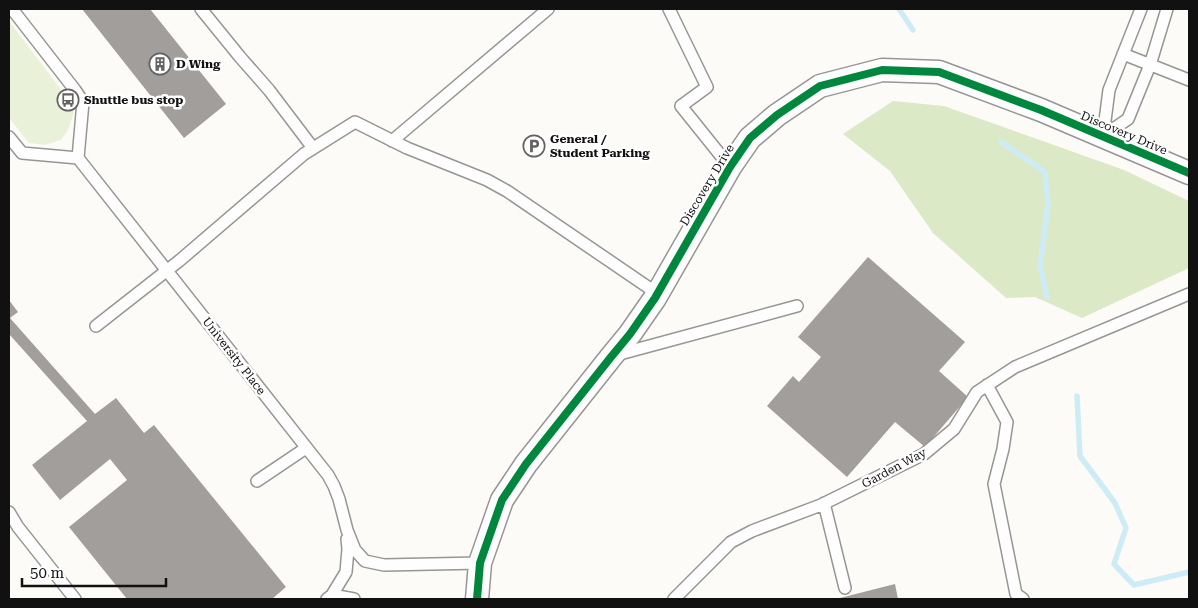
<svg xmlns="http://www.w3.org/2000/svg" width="1198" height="608" viewBox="0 0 1198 608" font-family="'Roboto Serif',serif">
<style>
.green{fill:#e9f2d8}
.forest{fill:#dbe9c6}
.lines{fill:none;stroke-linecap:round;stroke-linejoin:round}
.stream{stroke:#ceecf6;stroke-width:5.5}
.building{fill:#a19e9c}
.lane-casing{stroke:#979695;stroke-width:14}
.street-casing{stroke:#979695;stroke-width:25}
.lane{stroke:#fffefe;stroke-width:11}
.street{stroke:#fffefe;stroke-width:22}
.cycleway-casing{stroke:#fff;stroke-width:11}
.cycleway{stroke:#00873e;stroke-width:8}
.labels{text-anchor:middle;stroke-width:5;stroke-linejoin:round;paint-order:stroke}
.poi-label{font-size:12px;font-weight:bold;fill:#111;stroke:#fff;text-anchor:start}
.street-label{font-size:12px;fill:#111;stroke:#fff}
</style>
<rect width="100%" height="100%" fill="#fdfbf7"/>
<path class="green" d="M9,21L71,103L74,113L68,130L61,140L45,145L29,143L9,118Z"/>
<path class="forest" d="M893,101L944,106L1124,170L1189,201V268L1082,318L1035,297L1006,298L933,233L890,171L843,134Z"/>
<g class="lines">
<path class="stream" d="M899,9L913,30
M1001,142L1045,172L1048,205L1040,265L1047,297
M1077,396L1080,456L1115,503L1126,528L1114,564L1134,585L1189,572"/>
</g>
<path class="building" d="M82,9H150L226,104L184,138Z
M868,257L965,342L939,371L968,397L925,447L895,422L847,477L767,406L793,376L799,382L821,357L798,337Z
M9,300L18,312L10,318L95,414L116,398L144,433L154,425L286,587L272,599H127L69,527L127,480L110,459L60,500L32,465L87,421L9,334Z
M895,584L898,599H836Z"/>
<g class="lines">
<g class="lane-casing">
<path id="lane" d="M12,9L75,90L83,102L78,158L328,475L334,486L339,499L347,530L355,550L365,561L384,565L480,563
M201,9L240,57L269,90L313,148
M669,9L707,87L681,106L730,167
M1123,54L1189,80
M1103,136L1128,119L1150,65L1167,9
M1103,136L1109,90L1141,9
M9,137L22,153L78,158
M392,141L548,9
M96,326L179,261L304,154L355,122L407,148L487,180L507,191L658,294
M616,355L797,306
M987,385L1007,422L1003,449L994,484L1016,594L1023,599
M257,481L306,448
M824,503L845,588
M9,512L18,527L75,599
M332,595L354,599
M327,599L332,595L346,572L348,549L347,539
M674,599L731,542L752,531L821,505L924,454L954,429L977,392L1015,367L1189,294"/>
</g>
<g class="street-casing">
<path id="street" d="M477,599L480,563L502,500L526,464L611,357L630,334L655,298L730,167L750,138L777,115L820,86L882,70L939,72L1041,110L1189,173"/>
</g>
<use href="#lane" class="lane"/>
<use href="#street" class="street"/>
<g class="cycleway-casing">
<path id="cycleway" d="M477,599L480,563L502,500L526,464L611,357L630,334L655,298L730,167L750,138L777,115L820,86L882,70L939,72L1041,110L1189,173"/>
</g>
<use href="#cycleway" class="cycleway"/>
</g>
<defs>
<g id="building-ring" transform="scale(1.125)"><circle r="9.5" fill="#fff" stroke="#646362" stroke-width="1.5"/><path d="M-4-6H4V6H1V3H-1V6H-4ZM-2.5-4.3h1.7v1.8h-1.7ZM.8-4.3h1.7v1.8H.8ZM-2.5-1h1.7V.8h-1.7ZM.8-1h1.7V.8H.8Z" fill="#646362"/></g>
<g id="bus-ring" transform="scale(1.125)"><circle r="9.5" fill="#fff" stroke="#646362" stroke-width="1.5"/><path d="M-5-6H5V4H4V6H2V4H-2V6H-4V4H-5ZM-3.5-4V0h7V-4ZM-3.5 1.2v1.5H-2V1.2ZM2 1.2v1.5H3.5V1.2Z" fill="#646362"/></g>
<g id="parking-ring" transform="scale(1.125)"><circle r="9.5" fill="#fff" stroke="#646362" stroke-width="1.5"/><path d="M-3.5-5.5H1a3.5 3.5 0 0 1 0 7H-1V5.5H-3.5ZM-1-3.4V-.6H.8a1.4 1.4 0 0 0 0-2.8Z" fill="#646362"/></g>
</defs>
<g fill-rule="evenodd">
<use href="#building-ring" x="160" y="64"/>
<use href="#bus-ring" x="68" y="100"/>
<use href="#parking-ring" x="534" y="146"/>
</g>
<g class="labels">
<g class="poi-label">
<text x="176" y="68">D Wing</text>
<text x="84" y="104">Shuttle bus stop</text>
<text x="550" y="143">General /<tspan x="550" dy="14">Student Parking</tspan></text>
</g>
<g class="street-label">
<text transform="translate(1124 133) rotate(23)" y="4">Discovery Drive</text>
<text transform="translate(707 185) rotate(-59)" y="4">Discovery Drive</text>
<text transform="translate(234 356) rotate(52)" y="4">University Place</text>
<text transform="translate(894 468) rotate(-28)" y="4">Garden Way</text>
</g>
</g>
<rect width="1198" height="608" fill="none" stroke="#111111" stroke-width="20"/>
<path d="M22 578v8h144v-8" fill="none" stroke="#111111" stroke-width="2.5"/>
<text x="30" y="578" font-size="15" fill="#111111" stroke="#ffffff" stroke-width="4" paint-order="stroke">50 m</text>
</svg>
